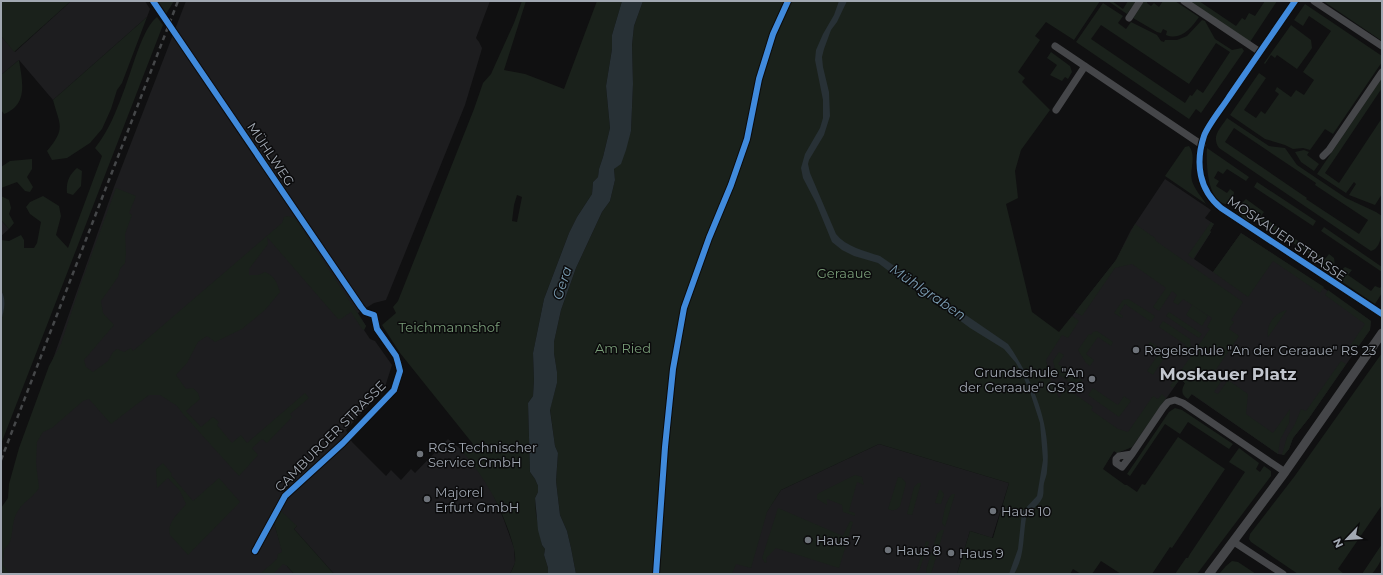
<svg xmlns="http://www.w3.org/2000/svg" width="1383" height="575" viewBox="0 0 1383 575" font-family="Montserrat,sans-serif">
<style>
.built{fill:#1d1d1f}
.green{fill:#1a211b;fill-rule:evenodd}
.water{fill:#283136}
.lines{fill:none;stroke-linecap:round;stroke-linejoin:round}
.minor{stroke:#454649;stroke-width:7}
.tertiary{stroke:#454649;stroke-width:9}
.rail{stroke:#454749;stroke-width:2.5;stroke-dasharray:5 4;stroke-linecap:butt}
.cycleway-casing{stroke:#0b0b0c;stroke-width:8}
.cycleway{stroke:#408adc;stroke-width:6}
.poi-dot{fill:#6e737a;stroke:#0b0b0c;stroke-width:1.5}
.labels{text-anchor:middle;stroke-width:3;stroke-linejoin:round;paint-order:stroke}
.street-label{font-size:13px;fill:#a1a8b2;stroke:#0b0b0c}
.park-label{font-size:13px;fill:#799d78;stroke:#0b0b0c}
.poi-label{font-size:13px;fill:#a1a8b2;stroke:#0b0b0c;text-anchor:start}
.water-label{font-size:14px;font-style:italic;fill:#7899ae;stroke:#0b0b0c}
.district-label{font-size:17px;font-weight:bold;fill:#c2c6ce;stroke:#0b0b0c}
</style>
<rect width="100%" height="100%" fill="#101011"/>
<path class="built" d="M71,1H145L150,9L147,17L53,100L19,60L1,75V36L15,52Z
M186,1H490L476,38L479,42L482,48L481,52L465,105L386,300L374,303L358,313L366,326L364,330L370,339L375,341L392,365L385,387L346,430L352,442L386,476L391,470L401,480L411,469L415,473L448,439L463,451L480,472L491,489L504,520L514,548L515,563L510,574H334L294,529L297,526L274,523L287,566L294,574H1L4,549L20,452L114,187Z
M1165,179L1211,210L1205,218L1214,224L1210,231L1211,232L1194,259L1213,272L1241,233L1305,275L1371,321L1370,330L1309,418L1293,438L1289,449L1284,455L1278,454L1187,391L1190,387L1180,379L1132,447L1117,453L1114,451L1103,468L1076,443L1050,383L1044,352L1116,260L1131,230Z
M1,220L9,229L1,236Z
M879,444L1009,483L992,538L970,531L957,574H726L781,490Z"/>
<path class="green" d="M1,1H71L14,52L1,36Z
M158,1H174L166,14Z
M522,1H526L504,70L525,74L564,89L597,1H622L612,35V49L606,86L610,128L603,157L599,169L598,177L593,182L592,194L577,217L569,233L544,299L533,353L534,380L533,396L528,403L530,472L535,479L538,486V492L535,498L536,514L542,545L545,549L544,555L548,568V574H510C512,570 514,566 515,562C516,552 512,542 509,532C497,499 485,479 463,452L468,450L473,444L400,353L382,325L396,313L393,307L398,301L474,109L483,83L491,74L514,23ZM517,195L522,197L517,222L512,221L514,205Z
M643,1H1100L1074,40L1046,22L1035,36L1040,40L1018,72L1025,78L1022,82L1050,110L1021,150L1015,171L1018,198L1006,204L1032,312L1059,332L1072,316L1079,321L1068,338L1062,335L1046,360L1051,382L1059,398L1066,388L1093,407L1091,410L1118,429L1128,432L1153,396L1158,399L1162,394L1166,398L1132,447L1117,453L1114,451L1103,469L1125,485H1127L1137,492L1142,484L1145,485L1178,437L1225,469L1172,548L1170,547L1152,574H1121L1101,561L1092,574H1081L1073,569L1070,574H957L970,531L993,538L1009,483L879,444L781,490L767,512L751,568L736,564L732,574H576L571,548L567,531L560,515L556,481L558,453L555,446L550,409L557,383V372L554,353V342L561,310L576,268L602,212L610,201L615,180L614,169L616,167L631,131L633,84L632,45L634,26Z
M1108,1H1112L1123,9L1128,1H1136L1127,14Z
M1144,1L1147,2V3L1151,6L1154,3L1159,7L1163,1H1175L1199,17C1191,28 1181,41 1166,35L1167,31L1163,29L1161,33L1157,32L1133,18Z
M1189,1H1199L1236,26L1242,18L1245,20L1249,13L1255,16L1265,1H1277L1250,42Z
M1323,1H1382V41Z
M1103,3L1123,16L1118,23L1126,29L1131,22L1157,35L1161,41L1164,42L1165,40H1177L1187,36L1202,20L1205,21L1215,39L1232,50L1242,48L1244,51L1201,113L1196,109L1189,119L1076,42ZM1101,25L1189,84L1216,43L1230,52L1203,93L1197,89L1192,96L1190,95L1185,103L1091,39Z
M1305,4L1382,56V62L1333,134L1325,129L1310,150L1303,148L1293,149L1285,145L1265,139L1230,115L1259,73L1266,78L1244,110L1256,118L1261,111L1265,114L1279,94L1275,91L1277,87L1291,97L1296,90L1304,95L1314,80L1303,72L1331,31L1309,16L1303,26L1294,20Z
M147,17L122,83L117,90L111,109L102,129L90,143L67,158L52,160L47,151C66,128 60,126 53,100Z
M157,17L163,25L1,444V321C3,311 7,300 1,290V240L9,241L21,235L24,240V248H34L37,243L41,222L30,214L26,207L30,202L43,196L59,206L61,216L56,235L68,248L102,156L95,148C108,132 116,112 123,93C131,74 142,28 157,17Z
M1291,25L1311,40L1312,48L1297,69L1277,55L1275,58L1271,55L1265,64L1264,63Z
M1051,52L1070,66L1072,72L1068,79L1065,77L1062,81L1050,75L1057,65L1047,58Z
M19,60C22,81 29,104 4,114L1,110V75Z
M1382,78V88L1325,173L1339,183L1382,118V194L1375,205L1349,195L1356,184L1354,182L1346,193L1317,174Z
M1227,118L1269,146L1285,148L1297,165L1346,198L1376,212L1382,216C1382,227 1383,248 1371,251L1219,148C1211,136 1220,129 1227,118ZM1234,128L1316,183L1315,185L1368,220L1359,234L1306,199L1307,198L1225,142Z
M1189,146C1197,157 1189,169 1192,181C1195,190 1201,196 1206,204L1165,176L1185,147Z
M1207,148L1249,177L1246,181L1227,169L1223,174L1218,171L1214,178L1219,181L1216,186L1227,193L1230,189L1234,192L1233,198L1226,204C1207,202 1206,162 1207,148Z
M1304,150L1309,152L1307,155L1319,164L1314,171L1301,162L1295,152Z
M32,159V169L27,177L33,187L30,192L25,191L17,182L1,188V167L10,161Z
M77,168L82,171L81,186L73,195L67,193C66,182 69,175 77,168Z
M1257,182L1316,221L1313,226L1254,187Z
M116,188L136,196L129,213L132,215L125,234L126,253L125,263L120,269L118,277L101,301L103,313L114,325L84,360L86,367L93,372L108,361L113,352L117,349L124,352L131,348L133,351L282,223L284,217L288,216L295,218L366,326L364,330L362,329L351,312L341,319H338L267,237L268,244L249,269V275H258L265,272C275,276 277,283 280,292L265,310L242,329L215,342L207,336L198,342L187,363L176,375L186,389L193,388L198,393L200,399L186,411L201,427L213,417L219,422L217,425L232,443L241,435L247,443L305,393L309,398L290,414L292,417L267,443L262,439L252,448L258,455L239,476L183,414L177,406L160,395H149L111,424L89,399L83,401L52,428L43,432L37,442L36,463L39,488C31,500 20,503 15,517C11,527 14,543 4,549L3,565L10,574H1V508L8,498L9,484L19,448L49,366L61,344L79,289Z
M1,196L9,200L11,208L9,214L14,223L9,229L1,220Z
M1246,199L1264,212L1261,216L1267,220L1325,259L1329,254L1334,258C1335,263 1335,267 1330,270H1325L1319,268L1323,263L1262,222L1253,217L1249,222C1243,218 1238,214 1239,206Z
M1211,222L1214,224L1210,231L1211,232L1193,259L1188,255Z
M1135,224L1155,238L1156,241L1243,302L1231,320L1234,322L1229,329L1239,336L1215,371L1224,377L1214,392L1218,394L1228,380L1248,394L1246,414L1273,433L1290,409L1289,423L1280,440L1278,454L1192,394L1188,399C1181,395 1181,390 1185,383L1180,379L1173,388L1170,386L1210,329L1207,327L1212,318L1183,299L1178,305L1173,302L1177,295L1172,291L1159,311L1153,307L1166,288L1132,264L1115,268L1082,316L1075,312L1116,260Z
M1324,227L1382,267V272L1321,231Z
M1241,233L1324,287L1320,293L1273,261L1248,297L1213,272Z
M1345,267L1352,270L1348,275L1371,291L1375,286L1380,288L1382,285V293L1375,304L1341,281L1339,277L1340,271Z
M1328,290L1371,321L1370,330L1352,355L1348,349L1365,324L1325,295Z
M1128,299L1155,316L1151,322L1125,304L1119,313L1123,316L1122,318L1114,313L1123,300Z
M1192,305L1208,316L1202,326L1186,315Z
M1287,310L1268,337C1266,325 1274,313 1287,310Z
M1169,312L1202,334L1199,338L1166,316Z
M1163,321L1190,339L1191,348L1185,357L1180,354L1186,345L1159,327Z
M1097,331L1113,342L1111,346L1098,337L1086,354L1094,360L1090,366L1086,363L1078,350L1089,334L1091,335L1093,332Z
M1150,342L1158,347L1164,358L1153,375L1147,371L1158,355L1147,347Z
M1059,352L1064,355L1058,364L1082,380L1077,387L1056,373L1053,361Z
M1382,353V505L1338,569L1344,574H1298L1251,542L1249,539L1250,534L1294,477Z
M1341,361L1346,364L1309,418L1293,438L1289,449L1284,455H1282L1287,437L1295,424L1301,409L1306,411Z
M1093,388L1118,405L1124,396L1131,401L1119,417L1088,395Z
M1175,408L1182,410L1233,444L1229,449L1188,422L1180,434L1165,424L1130,476L1127,474L1169,412Z
M1239,448L1259,463L1256,469L1260,472L1264,466L1271,471V476L1197,574H1175L1186,558H1188L1190,554L1245,472L1229,462Z
M163,463L172,474L171,475L193,501L219,478L240,502L188,555L170,535C166,523 179,513 186,504L180,491L168,478L157,488L156,469Z
M855,475L862,477L864,485L857,482L849,511L855,513V516L843,512L842,505L827,499V505L817,499V495L819,493Z
M898,477L902,478L906,483L900,506C896,511 893,511 888,509Z
M918,483H921L912,515L907,514L914,487Z
M939,490H941L944,494L941,504L935,503Z
M952,494H955L945,527L942,523C943,515 946,500 952,494Z
M778,508L843,536L850,521L853,522L839,568L776,548L767,557L766,560L767,562L765,563L762,558Z
M280,510L297,526L294,529L334,574H294L287,566L283,564L273,574H260L277,559L278,554L282,552L274,523Z
M941,530H944L931,574H927L926,570L937,534Z
M926,541L929,542L919,571L916,572Z
M1382,544C1382,560 1382,561 1372,574H1362Z
M1232,561L1238,562L1256,574H1219L1226,566Z"/>
<path class="water" d="M622,1H643L634,26L632,45L633,84L631,131L626,150L621,164L614,169L615,180L610,201L602,212L576,268L561,310L554,342V353L557,372V383L550,410L555,446L558,453L556,481L560,515L567,531L571,548L576,574H548V568L544,555L545,549L542,545L538,530L535,498L538,492V486L535,479L530,472L528,403L533,396L534,380L533,353L544,299L569,233L577,217L592,194L593,182L598,177L599,169L603,157L610,128L606,86L612,49V35Z
M839,1H847L837,22L831,30L824,49L822,57L823,67L829,92L830,116L824,135L809,160L808,164L810,173L836,234C846,247 865,251 880,256L1008,344C1033,380 1052,426 1047,471C1047,475 1045,479 1044,483C1043,487 1044,492 1043,496C1041,503 1033,509 1027,514C1022,536 1026,554 1014,574H1009L1018,549L1022,512L1037,496L1043,460L1040,423L1030,392L1022,374L1016,363L1004,349L970,328L935,302L917,292L878,263L854,256L842,250L832,242L816,203L803,178L801,168L805,154L820,128L823,118V100L815,60L816,50L823,34L834,15Z
M1,290C7,300 4,311 1,321Z"/>
<g class="lines">
<path class="minor" d="M153,1L361,307L365,312L374,315L377,329L396,356L398,363L400,371L394,390L343,443L285,496L255,551
M1184,1L1260,52
M1295,1C1273,33 1251,65 1229,97C1222,108 1208,125 1204,136C1195,163 1199,190 1221,208L1382,314
M1314,1L1382,46
M1129,18L1140,1
M1055,46L1202,145
M1056,110L1085,66
M1323,156L1329,150L1382,72
M1132,454L1119,456L1116,459V463L1122,467L1132,454L1163,408L1168,402L1175,400L1183,403L1285,472
M1234,542L1283,574"/>
<path class="tertiary" d="M1209,574L1285,472L1382,333"/>
<path class="rail" d="M1,460L178,1"/>
<g class="cycleway-casing">
<path id="cycleway" d="M153,1L361,307L365,312L374,315L377,329L396,356L398,363L400,371L394,390L343,443L285,496L255,551
M1295,1C1273,33 1251,65 1229,97C1222,108 1208,125 1204,136C1195,163 1199,190 1221,208L1382,314
M656,574L665,447L673,369L684,308L709,238L731,185L747,139L759,79L773,34L788,1"/>
</g>
<use href="#cycleway" class="cycleway"/>
</g>
<g class="poi-dot">
<circle cx="1136" cy="350" r="4"/>
<circle cx="1092" cy="379" r="4"/>
<circle cx="420" cy="454" r="4"/>
<circle cx="427" cy="499" r="4"/>
<circle cx="993" cy="511" r="4"/>
<circle cx="808" cy="540" r="4"/>
<circle cx="888" cy="550" r="4"/>
<circle cx="951" cy="553" r="4"/>
</g>
<g class="labels">
<g class="street-label">
<text transform="translate(271 154) rotate(56)" y="5">MÜHLWEG</text>
<text transform="translate(1287 238) rotate(34)" y="5">MOSKAUER STRASSE</text>
<text transform="translate(330 436) rotate(-45)" y="5">CAMBURGER STRASSE</text>
</g>
<g class="park-label">
<text x="844" y="278">Geraaue</text>
<text x="449" y="332">Teichmannshof</text>
<text x="623" y="353">Am Ried</text>
</g>
<g class="poi-label">
<text x="1144" y="355">Regelschule "An der Geraaue" RS 23</text>
<text x="1084" y="377" text-anchor="end">Grundschule "An<tspan x="1084" dy="15">der Geraaue" GS 28</tspan></text>
<text x="428" y="452">RGS Technischer<tspan x="428" dy="15">Service GmbH</tspan></text>
<text x="435" y="497">Majorel<tspan x="435" dy="15">Erfurt GmbH</tspan></text>
<text x="1001" y="516">Haus 10</text>
<text x="816" y="545">Haus 7</text>
<text x="896" y="555">Haus 8</text>
<text x="959" y="558">Haus 9</text>
</g>
<g class="water-label">
<text transform="translate(562 283) rotate(-72)" y="5">Gera</text>
<text transform="translate(928 292) rotate(34)" y="5">Mühlgraben</text>
</g>
<g class="district-label">
<text x="1228" y="380">Moskauer Platz</text>
</g>
</g>
<rect width="1383" height="575" fill="none" stroke="#a1a8b2" stroke-width="4"/>
<g transform="translate(1347 539) rotate(245)" stroke="#0b0b0c" stroke-width="3" paint-order="stroke">
<path d="M0-3L7 15L0 10L-7 15Z" fill="#a1a8b2"/>
<text y="-6" font-size="11" font-weight="bold" text-anchor="middle" fill="#a1a8b2">N</text>
</g>
</svg>
